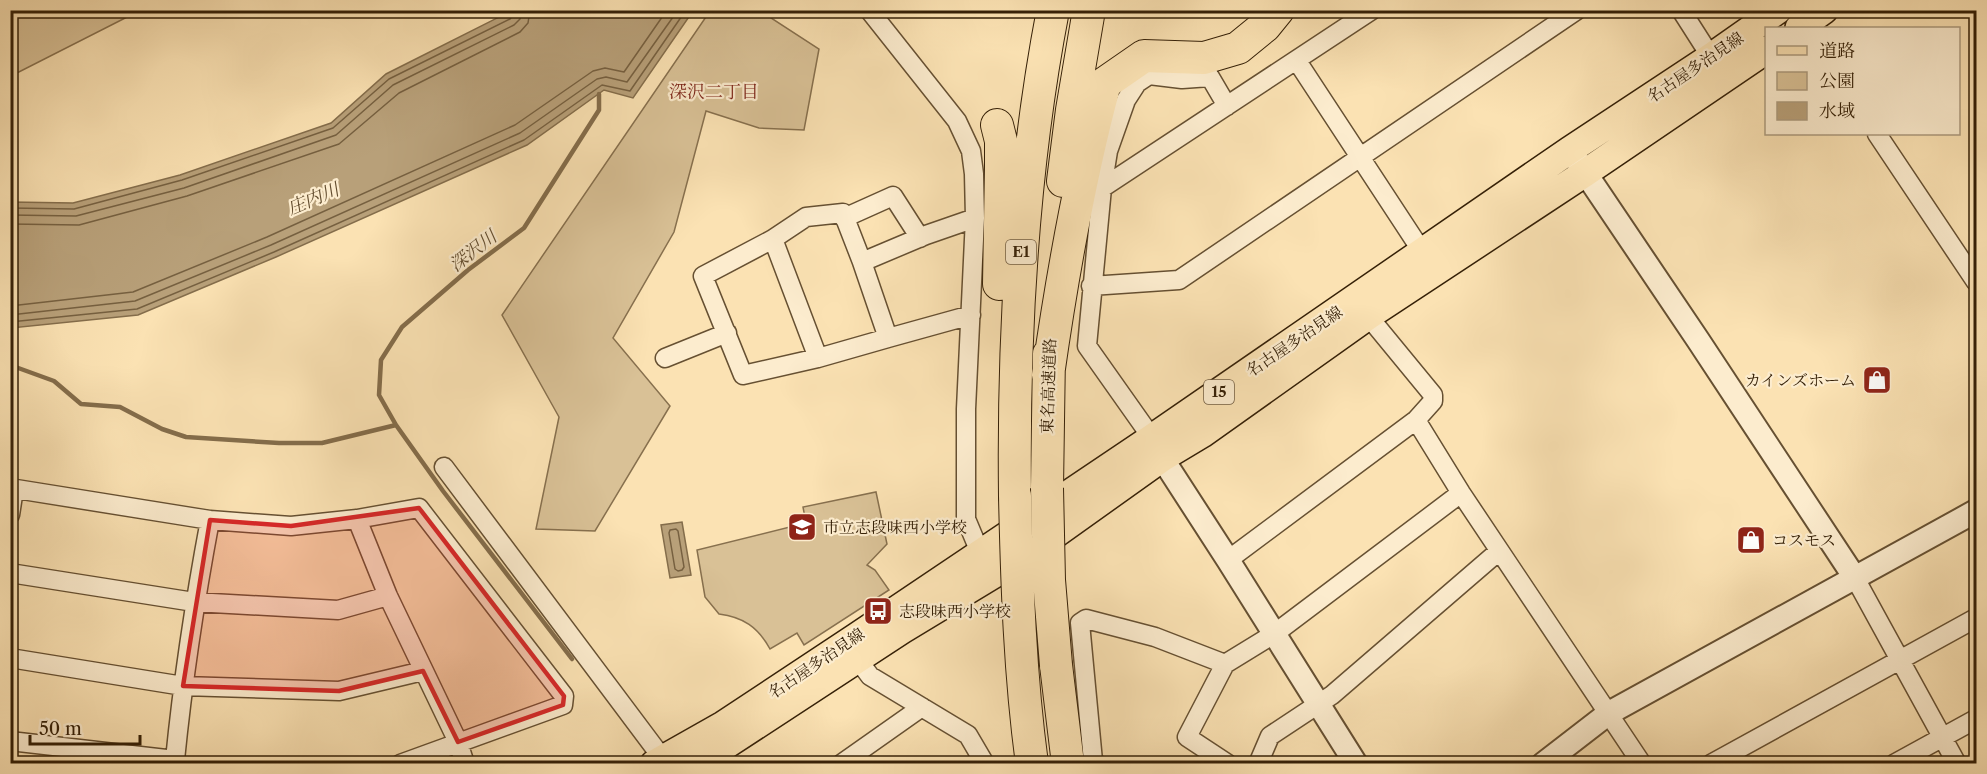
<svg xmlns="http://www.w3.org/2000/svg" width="1987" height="774" viewBox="0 0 1987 774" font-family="'Libre Caslon Text','Noto Serif JP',serif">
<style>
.green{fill:#d9c196;stroke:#87704e;stroke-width:1.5}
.water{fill:#b8a079;stroke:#846d4b;stroke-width:1.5}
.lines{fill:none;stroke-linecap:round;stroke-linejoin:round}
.shore{stroke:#766040;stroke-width:1.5}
.stream{stroke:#846d4b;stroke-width:4.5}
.minor-casing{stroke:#665032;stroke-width:21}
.tertiary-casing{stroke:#665032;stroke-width:26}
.primary-casing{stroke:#352007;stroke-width:30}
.motorway-casing{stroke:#352007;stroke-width:34}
.minor{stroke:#fcecce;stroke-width:18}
.tertiary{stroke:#fcecce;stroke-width:22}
.primary{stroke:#fbe2b3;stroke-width:27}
.motorway{stroke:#fbe2b3;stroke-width:32}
.motorway-bridge-casing{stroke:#352007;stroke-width:34;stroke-linecap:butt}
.motorway-bridge{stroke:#fbe2b3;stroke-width:32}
.marked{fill:#d62828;fill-opacity:0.2;stroke:#d62828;stroke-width:4.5;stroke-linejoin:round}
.labels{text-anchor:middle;stroke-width:4.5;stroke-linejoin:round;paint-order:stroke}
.shield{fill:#fcecce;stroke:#715d43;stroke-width:1.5}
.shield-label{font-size:15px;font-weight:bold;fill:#352007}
.street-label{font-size:16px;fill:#352007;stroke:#fcecce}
.poi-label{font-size:16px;fill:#352007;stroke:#fcecce;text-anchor:start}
.neighbourhood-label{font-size:18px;fill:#7a1f14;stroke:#fcecce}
.water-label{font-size:18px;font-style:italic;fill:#634d2f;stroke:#fcecce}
</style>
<rect width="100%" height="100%" fill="#fbe2b3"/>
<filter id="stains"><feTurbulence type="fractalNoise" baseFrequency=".00333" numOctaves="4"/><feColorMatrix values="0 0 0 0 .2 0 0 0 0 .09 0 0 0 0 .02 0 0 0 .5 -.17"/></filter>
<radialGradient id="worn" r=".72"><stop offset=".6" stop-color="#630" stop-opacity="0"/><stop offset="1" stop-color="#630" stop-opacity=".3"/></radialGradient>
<path class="green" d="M11,10H139V11L11,76Z
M710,11H774L771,18L819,49L804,130L759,128L706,111L674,232L613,338L670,406L595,531L536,529L559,417L502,315Z
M876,492L887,544L867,565L875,570L889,590L804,645L797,633L770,649C758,627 743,617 719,614L705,597L697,550L806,523L803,507Z"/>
<path class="water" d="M513,10L693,11L633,98L604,90L527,145L276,257L138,315L11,328V202L73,203L180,175L331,123L386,74Z
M682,522L691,575L670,578L661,525Z"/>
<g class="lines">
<path class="shore" d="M10,208L74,209L182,180L333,128L389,79L510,19L513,15L514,10
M10,215L76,216L184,188L336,135L393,85L514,25L520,19L521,10
M10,224L79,225L187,196L339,144L399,93L520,32L528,23L530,10
M10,306L133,292L267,237L515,125L593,71L605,68L624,72L667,10
M10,315L135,301L271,245L520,133L597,79L606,77L627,82L678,10
M10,322L137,309L274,252L524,140L602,85L630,91L686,10
M676,529L678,531L684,567L682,570L678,571L675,569L669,533L670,530Z"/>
<path class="stream" d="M10,365L54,381L81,404L120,407L162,429L186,437L279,443H322L396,425L443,491L572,659
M396,425L379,395L381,360L402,327L468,270L524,228L599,110V94"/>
<g class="minor-casing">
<path id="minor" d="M869,10L957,121L971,151L974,174L975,218L966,409V519L984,562
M1681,10L1711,57
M1297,61L1423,253
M1877,134L1976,282
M1102,188L1372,10
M844,218L893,196L920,238
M773,239L818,358
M862,262L926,235L975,218
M1091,286L1179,280L1577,10
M888,338L818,358L743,375L703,276L773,239L806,217L843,213L862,262L888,338L971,315
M665,358L727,333
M1416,420L1461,493L1642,764
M1152,438L1087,346L1102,188L1108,151L1126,100L1137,83L1149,75L1182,79L1210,77L1227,106
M444,467L663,759
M10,488L210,520L291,526L357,519L419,508L564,696L563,705L400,764
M10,515L14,489
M357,519L388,596L458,742L465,764
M1228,560L1416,420L1433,401V395L1368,316
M10,573L194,602L338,610L388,596
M1855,578L1957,764
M10,658L183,686L339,691L423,671
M858,660L870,676L968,735L985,764
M10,741L175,760
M176,764L175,760C183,679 195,600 210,520
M841,764L922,707
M1097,764L1093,761L1080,623L1086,619L1155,637L1225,664
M1228,764L1187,737L1225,664L1274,634L1461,493
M1258,764L1270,736L1332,695L1499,551
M1711,764L1976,618
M1894,764L1976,719"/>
</g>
<g class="tertiary-casing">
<path id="tertiary" d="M1576,159L1698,340L1855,578
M1154,442L1162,458L1228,560L1356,764
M1543,764L1609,713L1976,511"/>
</g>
<g class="primary-casing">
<path id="primary" d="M1799,28L1824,10
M654,764L723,725L856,637L1152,438L1570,150L1711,57L1778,10
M697,764L902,630L1026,555L1162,458L1202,434L1368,316L1585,173L1766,50"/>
</g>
<g class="motorway-casing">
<path id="motorway" d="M997,125L1001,141V165L999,284
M1063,181L1072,110L1089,10
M1048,375C1062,277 1079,179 1105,83L1144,56L1204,58L1238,48L1265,26L1278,10
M1047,488L1049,354
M1015,496C1013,333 1022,171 1053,10
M1056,665L1068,764"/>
</g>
<use href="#minor" class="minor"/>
<use href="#tertiary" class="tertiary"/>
<use href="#primary" class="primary"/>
<use href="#motorway" class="motorway"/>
<g class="motorway-bridge-casing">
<path id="motorway-bridge" d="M1047,488L1049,580L1056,665
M1015,496C1017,586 1020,675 1032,764"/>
</g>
<use href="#motorway-bridge" class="motorway-bridge"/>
</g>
<path class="marked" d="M419,508L564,696L563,705L458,742L423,671L339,691L183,686L210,520L291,526Z"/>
<defs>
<g id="shop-square" transform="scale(1.5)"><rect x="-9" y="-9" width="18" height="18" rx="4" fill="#8f2418" stroke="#fcecce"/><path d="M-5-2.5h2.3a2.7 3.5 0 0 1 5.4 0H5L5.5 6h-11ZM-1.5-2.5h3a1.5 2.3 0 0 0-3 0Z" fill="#fff"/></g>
<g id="school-square" transform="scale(1.5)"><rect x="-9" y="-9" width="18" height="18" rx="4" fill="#8f2418" stroke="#fcecce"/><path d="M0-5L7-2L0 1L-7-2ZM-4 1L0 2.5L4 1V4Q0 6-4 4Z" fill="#fff"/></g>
<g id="bus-square" transform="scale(1.5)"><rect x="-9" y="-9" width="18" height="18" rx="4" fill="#8f2418" stroke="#fcecce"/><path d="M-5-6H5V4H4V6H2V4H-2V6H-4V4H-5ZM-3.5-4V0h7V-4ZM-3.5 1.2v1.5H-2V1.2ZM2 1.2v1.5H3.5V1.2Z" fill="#fff"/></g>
</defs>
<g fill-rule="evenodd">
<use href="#shop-square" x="1877" y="380"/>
<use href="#school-square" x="802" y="527"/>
<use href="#shop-square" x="1751" y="540"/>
<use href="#bus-square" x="878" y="611"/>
</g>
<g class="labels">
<g class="shield">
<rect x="1006" y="240" width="30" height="24" rx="4.5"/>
<rect x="1204" y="380" width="30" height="24" rx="4.5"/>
</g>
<g class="shield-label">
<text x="1021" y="257">E1</text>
<text x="1219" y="397">15</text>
</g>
<g class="street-label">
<text transform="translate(1695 67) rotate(-34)" y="6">名古屋多治見線</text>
<text transform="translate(1294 341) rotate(-34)" y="6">名古屋多治見線</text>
<text transform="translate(1048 386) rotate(-88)" y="6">東名高速道路</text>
<text transform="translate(816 663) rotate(-34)" y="6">名古屋多治見線</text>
</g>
<g class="poi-label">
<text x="1856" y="386" text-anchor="end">カインズホーム</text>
<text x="823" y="533">市立志段味西小学校</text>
<text x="1772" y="546">コスモス</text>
<text x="899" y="617">志段味西小学校</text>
</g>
<g class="neighbourhood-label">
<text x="714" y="98">深沢二丁目</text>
</g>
<g class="water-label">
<text transform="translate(313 199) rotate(-23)" y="6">庄内川</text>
<text transform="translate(473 251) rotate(-38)" y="6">深沢川</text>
</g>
</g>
<rect width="1987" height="774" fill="none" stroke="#fbe2b3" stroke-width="36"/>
<rect x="12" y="12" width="1963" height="750" fill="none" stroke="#352007" stroke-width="3"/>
<rect x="18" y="18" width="1951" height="738" fill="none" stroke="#352007" stroke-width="1.5"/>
<rect x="1765" y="27" width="195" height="108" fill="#fcecce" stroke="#ac9a7e" stroke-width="1.5"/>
<rect x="1777" y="46" width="30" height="9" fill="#fbe2b3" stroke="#ac9a7e" stroke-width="1.5"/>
<text x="1819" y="57" font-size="18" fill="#352007">道路</text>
<rect x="1777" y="72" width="30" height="18" fill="#d9c196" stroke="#ac9a7e" stroke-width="1.5"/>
<text x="1819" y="87" font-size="18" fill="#352007">公園</text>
<rect x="1777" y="102" width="30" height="18" fill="#b8a079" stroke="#ac9a7e" stroke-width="1.5"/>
<text x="1819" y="117" font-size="18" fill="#352007">水域</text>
<path d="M30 735v9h110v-9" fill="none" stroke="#352007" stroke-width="3"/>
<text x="39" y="735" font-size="18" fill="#352007" stroke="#fcecce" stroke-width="4.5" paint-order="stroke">50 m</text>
<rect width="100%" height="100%" filter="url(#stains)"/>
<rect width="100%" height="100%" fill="url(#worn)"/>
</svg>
